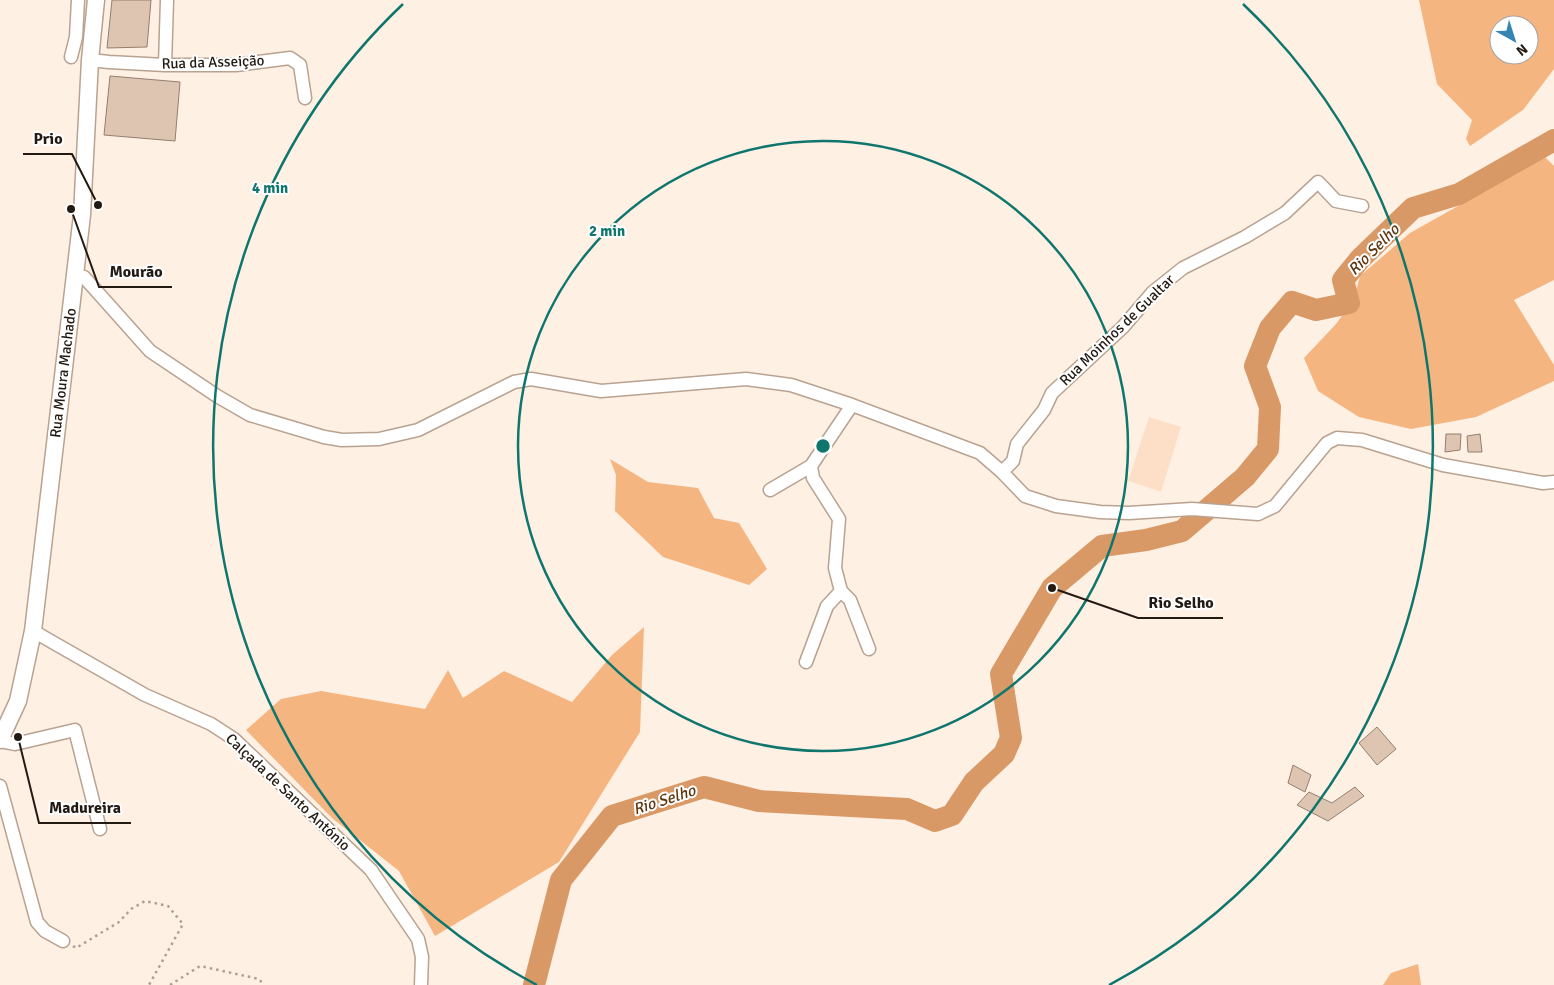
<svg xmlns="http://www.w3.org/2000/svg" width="1554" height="985" viewBox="0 0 1554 985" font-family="Signika,sans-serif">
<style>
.green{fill:#fddfc7}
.forest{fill:#f5b580;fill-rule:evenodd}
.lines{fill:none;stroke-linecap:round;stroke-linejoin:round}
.river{stroke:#d89966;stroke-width:22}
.building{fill:#ddc5b2;stroke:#947e6d}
.minor-casing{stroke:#b9a290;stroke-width:15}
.major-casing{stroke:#b9a290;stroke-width:19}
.path{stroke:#aca095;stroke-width:2.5;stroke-dasharray:2.5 4;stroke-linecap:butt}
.minor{stroke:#fff;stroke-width:12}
.major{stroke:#fff;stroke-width:16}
.ring{fill:none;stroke:#0f766e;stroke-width:2.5}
.labels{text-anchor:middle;stroke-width:4;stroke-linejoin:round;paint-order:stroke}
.street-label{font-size:15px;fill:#231a13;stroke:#fff}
.water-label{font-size:16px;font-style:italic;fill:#60370f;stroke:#fff}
.centre{fill:#0f766e;stroke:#fff;stroke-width:2.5}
.ring-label{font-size:15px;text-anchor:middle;font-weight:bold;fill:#0f766e;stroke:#fff;stroke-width:4;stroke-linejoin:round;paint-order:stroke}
.leader{fill:none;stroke:#231a13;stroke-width:2}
.callout-dot{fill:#231a13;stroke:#fff;stroke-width:2}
.callout-label{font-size:16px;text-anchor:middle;font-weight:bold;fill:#231a13;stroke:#fff;stroke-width:4;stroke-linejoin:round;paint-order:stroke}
</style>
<rect width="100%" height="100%" fill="#fff0e4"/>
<path class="green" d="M1149,417L1181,427L1161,492L1128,481Z"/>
<path class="forest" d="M1419,0H1554V69L1523,110L1470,146L1466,139L1472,120L1437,84ZM1499,25H1529V55H1499Z
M1545,157L1554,166V280L1514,300L1554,365V381L1476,417L1411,429L1359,417L1318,391L1304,358L1336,324L1354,299L1360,276L1410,233Z
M610,459L648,482L698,488L714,518L739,523L767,569L749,585L663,557L615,511L616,475Z
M644,627L640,732L559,862L435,936L399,871L332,818L246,730L281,699L321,691L425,709L448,670L463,698L504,671L572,702L612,655Z
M1418,964L1421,985H1383L1391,973Z"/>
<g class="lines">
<path class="river" d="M534,985L561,880L612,816L704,787L759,801L907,809L935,821L952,815L974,782L1004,754L1011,738L1001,674L1052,588L1102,546L1146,540L1182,531L1245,477L1268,449L1270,407L1255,366L1270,328L1292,302L1316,310L1349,303L1343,280L1360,259L1413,208L1459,194L1554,140"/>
</g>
<path class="building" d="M112,0H151L147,47L107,48Z
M110,76L180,82L175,141L104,135Z
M1446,434H1461L1460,450L1445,452Z
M1480,434L1482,452H1468L1467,436Z
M1377,727L1396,749L1377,765L1359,743Z
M1293,765L1311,775L1305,792L1288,783Z
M1355,787L1364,796L1328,821L1297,805L1309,792L1332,803Z"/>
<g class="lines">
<g class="minor-casing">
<path id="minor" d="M71,57L76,37L78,0
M90,60L109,62L165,65H236L290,58L300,65L305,98
M165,65L167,0
M74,275L84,277L150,351L217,396L250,415L324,437L342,440L379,439L418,430L514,382L531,379L601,391L746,379L791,385L852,405L980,453L1002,472L1025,496L1056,506L1100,512L1129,513L1192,509L1258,514L1275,506L1327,443L1337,438L1362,440L1443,465L1543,483L1554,482
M852,405L811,466L813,478L839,519L835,568L841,591L850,600L869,649
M1002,472L1013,461L1017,444L1044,410L1052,393L1123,327L1153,292L1183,268L1245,237L1285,213L1318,182L1336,201L1362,206
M770,490L811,466
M33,631L145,695L211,724L234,739L371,870L418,939L422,957L421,985
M806,662L827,606L841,591
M0,741L15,744L75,730L100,829
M0,786L37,922L45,931L63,941"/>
</g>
<g class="major-casing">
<path id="major" d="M0,740L18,701L33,631L82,215L90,60L96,0"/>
</g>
<path class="path" d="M73,946L76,948L119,922L131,909L145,901L168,906L183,924L149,985
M170,985L200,966L259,979L264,985"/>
<use href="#minor" class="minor"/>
<use href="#major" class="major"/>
</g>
<g class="ring">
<circle cx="823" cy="446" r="305"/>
<path d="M537 985A610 610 0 0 1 403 4M1243 4A610 610 0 0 1 1109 985"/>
</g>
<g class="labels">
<g class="street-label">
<text transform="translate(213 62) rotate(-2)" y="5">Rua da Asseição</text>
<text transform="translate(1117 330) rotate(-44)" y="5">Rua Moinhos de Gualtar</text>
<text transform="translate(63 373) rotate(-83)" y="5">Rua Moura Machado</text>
<text transform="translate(288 792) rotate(43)" y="5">Calçada de Santo António</text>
</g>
<g class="water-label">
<text transform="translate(1373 249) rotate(-45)" y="6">Rio Selho</text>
<text transform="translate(664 799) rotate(-18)" y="6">Rio Selho</text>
</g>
</g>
<circle cx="823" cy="446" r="8" class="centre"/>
<g class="ring-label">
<text x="270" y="193">4 min</text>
<text x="607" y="236">2 min</text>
</g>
<path class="leader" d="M98 205L72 154H23M71 209L99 287H172M1052 588L1138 618H1223M18 737L39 823H131"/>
<g class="callout-dot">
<circle cx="98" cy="205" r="5"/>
<circle cx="71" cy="209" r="5"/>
<circle cx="1052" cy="588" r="5"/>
<circle cx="18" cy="737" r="5"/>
</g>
<g class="callout-label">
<text x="48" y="144">Prio</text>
<text x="136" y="277">Mourão</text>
<text x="1181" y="608">Rio Selho</text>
<text x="85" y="813">Madureira</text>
</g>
<g transform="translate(1514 40) rotate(141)"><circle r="24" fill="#ffffff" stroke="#a7a3a1"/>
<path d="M0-4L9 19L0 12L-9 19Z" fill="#3584b6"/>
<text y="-8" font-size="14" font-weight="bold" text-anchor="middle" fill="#231a13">N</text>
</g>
</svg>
